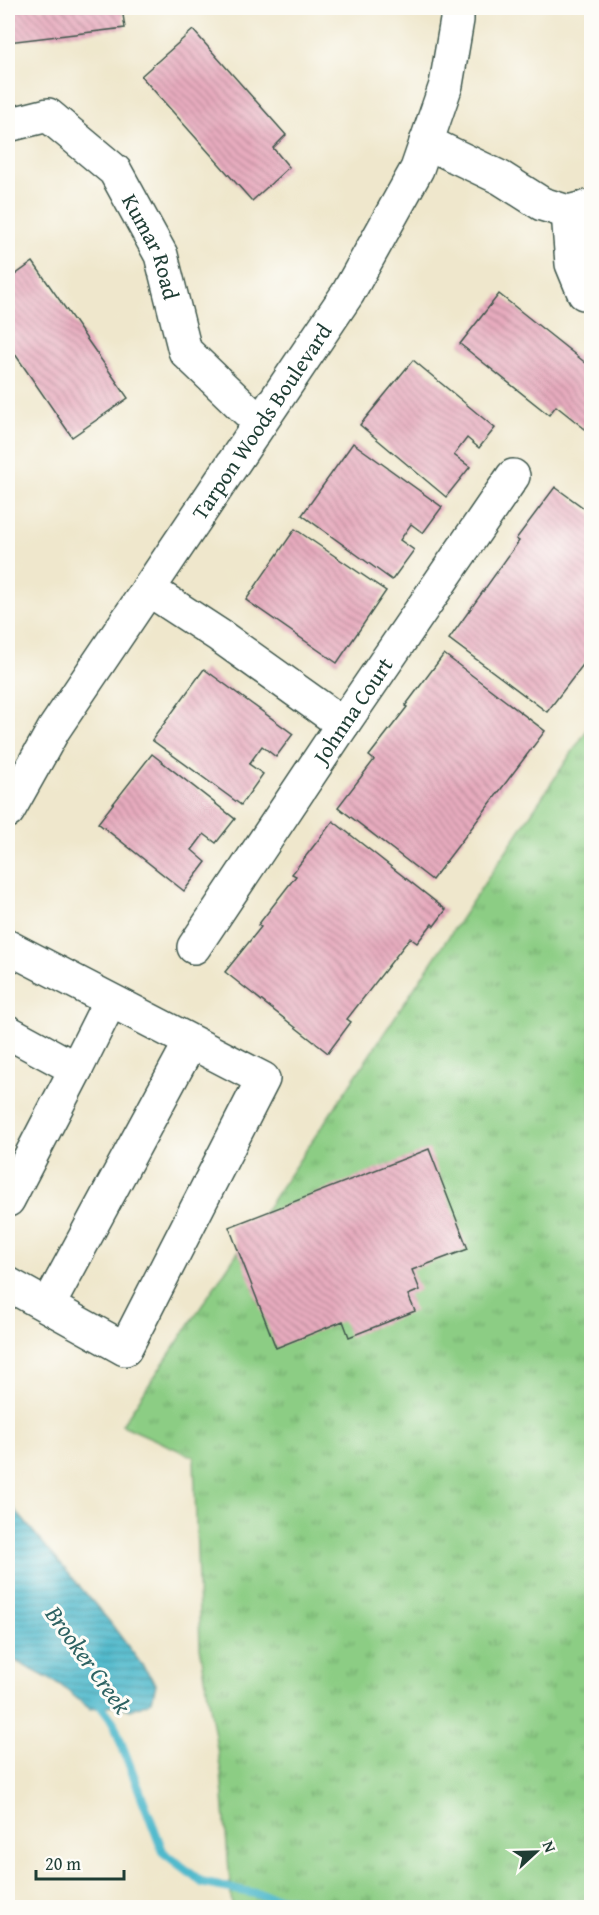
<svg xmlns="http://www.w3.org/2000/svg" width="599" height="1915" viewBox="0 0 599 1915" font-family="'Gentium Book Plus',serif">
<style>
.grass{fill:url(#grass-tufts);stroke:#56855c;stroke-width:1.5}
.water{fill:url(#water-rules);stroke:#377b80;stroke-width:1.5}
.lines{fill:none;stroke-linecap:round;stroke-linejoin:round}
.stream{stroke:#4fb9cc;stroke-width:9}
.building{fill:url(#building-back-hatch)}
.minor-casing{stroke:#3e564b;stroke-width:36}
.minor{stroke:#fff;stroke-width:33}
.labels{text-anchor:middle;stroke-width:6;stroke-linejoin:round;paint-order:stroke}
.street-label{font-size:22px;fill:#1f3d34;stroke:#fdfcf7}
.water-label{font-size:24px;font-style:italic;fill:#2d6262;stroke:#fdfcf7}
</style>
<defs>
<pattern id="grass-tufts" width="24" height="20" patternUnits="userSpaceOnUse" patternTransform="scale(1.5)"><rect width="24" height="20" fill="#8ccd84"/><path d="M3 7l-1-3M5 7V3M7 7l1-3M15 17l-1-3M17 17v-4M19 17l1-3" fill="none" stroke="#72a86d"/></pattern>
<pattern id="water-rules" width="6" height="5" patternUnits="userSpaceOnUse" patternTransform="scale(1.5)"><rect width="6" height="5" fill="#4fb9cc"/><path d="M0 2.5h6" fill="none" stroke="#4198a6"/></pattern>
<pattern id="building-back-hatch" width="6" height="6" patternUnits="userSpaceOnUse" patternTransform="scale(1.5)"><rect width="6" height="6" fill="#e7abbe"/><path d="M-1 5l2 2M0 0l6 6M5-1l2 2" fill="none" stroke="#bb8c9b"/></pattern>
</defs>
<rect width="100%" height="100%" fill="#fdfcf7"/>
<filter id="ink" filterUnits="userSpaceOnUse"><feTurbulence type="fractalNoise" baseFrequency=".0167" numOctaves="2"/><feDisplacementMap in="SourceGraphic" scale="12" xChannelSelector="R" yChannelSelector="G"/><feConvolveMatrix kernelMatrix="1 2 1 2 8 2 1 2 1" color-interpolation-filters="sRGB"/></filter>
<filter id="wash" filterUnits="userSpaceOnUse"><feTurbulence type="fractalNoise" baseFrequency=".008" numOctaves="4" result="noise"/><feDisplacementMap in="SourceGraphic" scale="24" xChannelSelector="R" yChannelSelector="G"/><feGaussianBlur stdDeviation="1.35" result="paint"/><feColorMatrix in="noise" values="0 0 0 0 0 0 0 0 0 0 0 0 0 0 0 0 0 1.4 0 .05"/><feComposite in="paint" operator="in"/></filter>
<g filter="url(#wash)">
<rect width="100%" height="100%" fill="#efe7cc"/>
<path class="grass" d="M591,724V1907H232L221,1772L200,1647L194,1457L122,1425Z"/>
<path class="water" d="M8,1502L109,1621L156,1684L152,1701L131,1710L113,1705L90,1709L59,1684L8,1657Z"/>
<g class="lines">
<path class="stream" d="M95,1698L113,1722L163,1852L203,1883L273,1897L343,1908"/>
</g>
<g id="blocks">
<path class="building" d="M8,8H122L125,28L8,42Z
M193,30L286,135L273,148L289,167L252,201L141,76Z
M33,262L128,398L72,437L8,344V280Z
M499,294L592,368V420L585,429L556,406L549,415L460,344Z
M413,360L495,428L479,448L467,438L454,455L470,467L446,497L360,425Z
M353,443L442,507L423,533L411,524L400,540L414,550L392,580L302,515Z
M555,487L592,514V653L547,712L449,639L519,541L516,539Z
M295,529L386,591L337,663L246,600Z
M444,654L545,731L432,880L338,807L374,760L369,756L407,707L405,706Z
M204,669L293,734L276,757L262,746L249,764L263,774L241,805L152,740Z
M152,754L235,819L216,843L204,834L192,850L206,862L184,891L98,823Z
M333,821L446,910L434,926L432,924L417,943L410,938L347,1019L351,1022L328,1053L225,972L261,927L258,925L296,876L292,874Z
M429,1149L468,1249L412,1270L420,1290L408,1295L415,1311L349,1337L343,1321L276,1348L229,1227Z"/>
</g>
</g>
<g filter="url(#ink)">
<use href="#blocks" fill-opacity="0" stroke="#3e564b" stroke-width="1.5"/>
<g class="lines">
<g class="minor-casing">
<g id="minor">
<path id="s1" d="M8,125L48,115L115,171L161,255L185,351L260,423"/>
<path d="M426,142L501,178L542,204L568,212L592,206"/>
<path d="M568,212L572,264L584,293"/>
<path d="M148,589L220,636L343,724"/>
<path id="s2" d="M8,811L54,729L348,293L417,169L446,85L457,20V8"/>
<path d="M8,947L263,1079L125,1349L8,1284"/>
<path id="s3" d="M194,947L343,724L513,476"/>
<path d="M8,1032L76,1069L8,1200"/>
<path d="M76,1069L110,1001"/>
<path d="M48,1306L190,1043"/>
</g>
</g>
<use href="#minor" class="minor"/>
</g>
</g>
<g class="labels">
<g class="street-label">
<text dy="8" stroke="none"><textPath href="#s1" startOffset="213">Kumar Road</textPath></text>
<text dy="8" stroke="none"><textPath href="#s2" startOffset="465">Tarpon Woods Boulevard</textPath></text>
<text dy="8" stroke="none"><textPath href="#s3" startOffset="285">Johnna Court</textPath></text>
</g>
<g class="water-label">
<text transform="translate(88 1660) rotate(54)" y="8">Brooker Creek</text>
</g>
</g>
<rect width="599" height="1915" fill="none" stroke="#fdfcf7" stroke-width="30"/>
<g transform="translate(536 1852) rotate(68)" stroke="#fdfcf7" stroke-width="4.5" paint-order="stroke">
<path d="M0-4.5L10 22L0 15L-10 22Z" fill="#1f3d34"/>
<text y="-9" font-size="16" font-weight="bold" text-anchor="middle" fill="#1f3d34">N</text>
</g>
<path d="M36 1870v9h88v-9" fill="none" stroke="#1f3d34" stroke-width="3"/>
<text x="45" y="1870" font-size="18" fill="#1f3d34" stroke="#fdfcf7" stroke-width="4.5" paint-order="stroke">20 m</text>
</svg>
